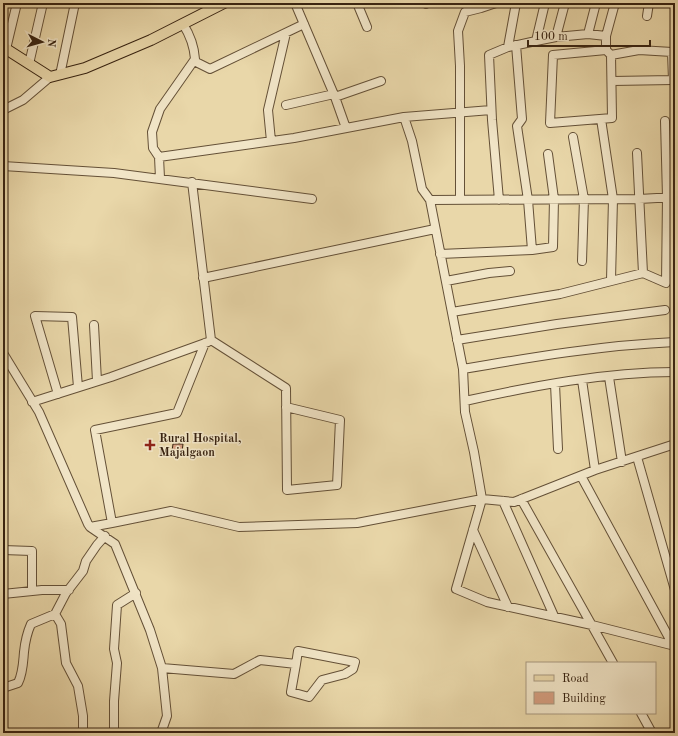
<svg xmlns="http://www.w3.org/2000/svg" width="678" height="736" viewBox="0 0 678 736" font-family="'Old Standard TT',serif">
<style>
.building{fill:#d49d7f;stroke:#382311}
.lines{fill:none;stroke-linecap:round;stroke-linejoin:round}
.minor-casing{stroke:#645037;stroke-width:10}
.major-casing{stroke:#382311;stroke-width:12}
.minor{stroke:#f1e5c7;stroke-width:8}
.major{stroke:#e9d7a9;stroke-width:10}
.poi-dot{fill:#8f2418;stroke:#f1e5c7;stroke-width:1.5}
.labels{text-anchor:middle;stroke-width:3;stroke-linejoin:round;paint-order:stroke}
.poi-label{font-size:12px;font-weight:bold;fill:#382311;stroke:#f1e5c7;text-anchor:start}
</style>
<rect width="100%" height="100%" fill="#e9d7a9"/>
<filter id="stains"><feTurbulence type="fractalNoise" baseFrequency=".005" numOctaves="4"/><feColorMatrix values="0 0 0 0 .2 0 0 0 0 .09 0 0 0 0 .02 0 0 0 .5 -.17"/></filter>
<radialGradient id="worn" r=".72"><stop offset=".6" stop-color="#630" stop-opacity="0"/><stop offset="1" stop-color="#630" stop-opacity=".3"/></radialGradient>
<path class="building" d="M173,444H183L182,452L172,451Z"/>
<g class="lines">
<g class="minor-casing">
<path id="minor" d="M295,3L335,97L346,128
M357,3L367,27
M425,3L426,4
M516,3L508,47L536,41
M545,3L536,41L556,37L565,3
M481,8L496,3
M647,16L649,3
M588,34L596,3
M606,36L615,3
M556,37L588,34L606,36V50L553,55L550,123L612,118L611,55L606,50
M6,49L17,3
M611,55L639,50L672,52L673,80L612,81
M194,61L210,69L304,24
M29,64L43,3
M60,75L75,3
M335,97L381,81
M286,105L334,94
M3,110L23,100L50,77
M404,117L491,110
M601,119L613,199L611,280
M573,137L584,199L582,261
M271,141L268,110L286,33
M637,153L643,273
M159,157L294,138L404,117L412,141L422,189L430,200L463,369L465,412L474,452L482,499L456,589L487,602L592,625L675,646
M3,166L114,173L312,199
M160,178L159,157L153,148L152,132L160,109L195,59C194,45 190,35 183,24
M192,182L211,340
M430,200L639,199L675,197
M460,200V66L458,31L465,12L481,8L482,3
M499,200L492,120L489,55L508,47
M532,250L553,247L554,199L548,154
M440,254L532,250L528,200L517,126L522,119L516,45
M203,278L435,229
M446,281L489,273L510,271
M452,312L560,294L643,273L666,283L667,197L665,121
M94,325L97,381
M211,340L286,388L287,490L337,485L340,420L286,407
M457,340L557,324L665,310
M3,353L39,412L88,524L90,527L112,523L171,511L239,527L357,523L482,499L514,502L595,470L675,444
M463,369C533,357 604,345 675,342
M609,377L622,462
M582,380L595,470
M555,384L558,449
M58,394L35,316L72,317L78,387
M465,401C533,386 605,372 675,372
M32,402L111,377L208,342
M637,457L675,590
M581,476L673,645
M521,499L613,663
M503,501L554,616
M112,523L95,430L177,413L205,343
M90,527L115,544L150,630L162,668L167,716L161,733
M473,530L508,607
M3,550L32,551V591
M3,594L42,590H69
M55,614L61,624L66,663L78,686L83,716V733
M162,668L234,674L260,660L296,664L291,692L309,697L322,680L345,674L353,669L355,662L298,651L296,664
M3,688L18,683C23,673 23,663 24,652C25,642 27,633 31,624L55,614L66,593L83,571L86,561L97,545L105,536
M641,713L652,733
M114,730V701L117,663L114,649L117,605L136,593"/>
</g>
<g class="major-casing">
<path id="major" d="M3,47L50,77L85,68L151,40L224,3"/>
</g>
<use href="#minor" class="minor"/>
<use href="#major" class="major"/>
</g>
<path class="poi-dot" d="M148 439h4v4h4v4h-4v4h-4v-4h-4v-4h4z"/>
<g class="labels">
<g class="poi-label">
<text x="159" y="442">Rural Hospital,<tspan x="159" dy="14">Majalgaon</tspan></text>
</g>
</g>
<rect width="678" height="736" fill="none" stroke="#e9d7a9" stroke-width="16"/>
<rect x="4" y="4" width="670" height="728" fill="none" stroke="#382311" stroke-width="2"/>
<rect x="8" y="8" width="662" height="720" fill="none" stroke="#382311"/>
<rect x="526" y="662" width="130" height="52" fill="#f1e5c7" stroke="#a7977e"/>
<rect x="534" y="675" width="20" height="6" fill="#e9d7a9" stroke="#a7977e"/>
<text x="562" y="682" font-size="12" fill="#382311">Road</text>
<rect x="534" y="692" width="20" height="12" fill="#d49d7f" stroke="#a7977e"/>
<text x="562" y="702" font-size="12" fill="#382311">Building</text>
<g transform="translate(42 42) rotate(96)" stroke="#f1e5c7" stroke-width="3" paint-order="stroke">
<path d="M0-3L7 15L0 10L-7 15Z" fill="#382311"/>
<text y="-6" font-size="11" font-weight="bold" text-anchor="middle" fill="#382311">N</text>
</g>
<path d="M528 40v6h122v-6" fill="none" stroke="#382311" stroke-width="2"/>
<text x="534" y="40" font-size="12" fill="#382311" stroke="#f1e5c7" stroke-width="3" paint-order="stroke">100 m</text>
<rect width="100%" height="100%" filter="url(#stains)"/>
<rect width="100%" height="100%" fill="url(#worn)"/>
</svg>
